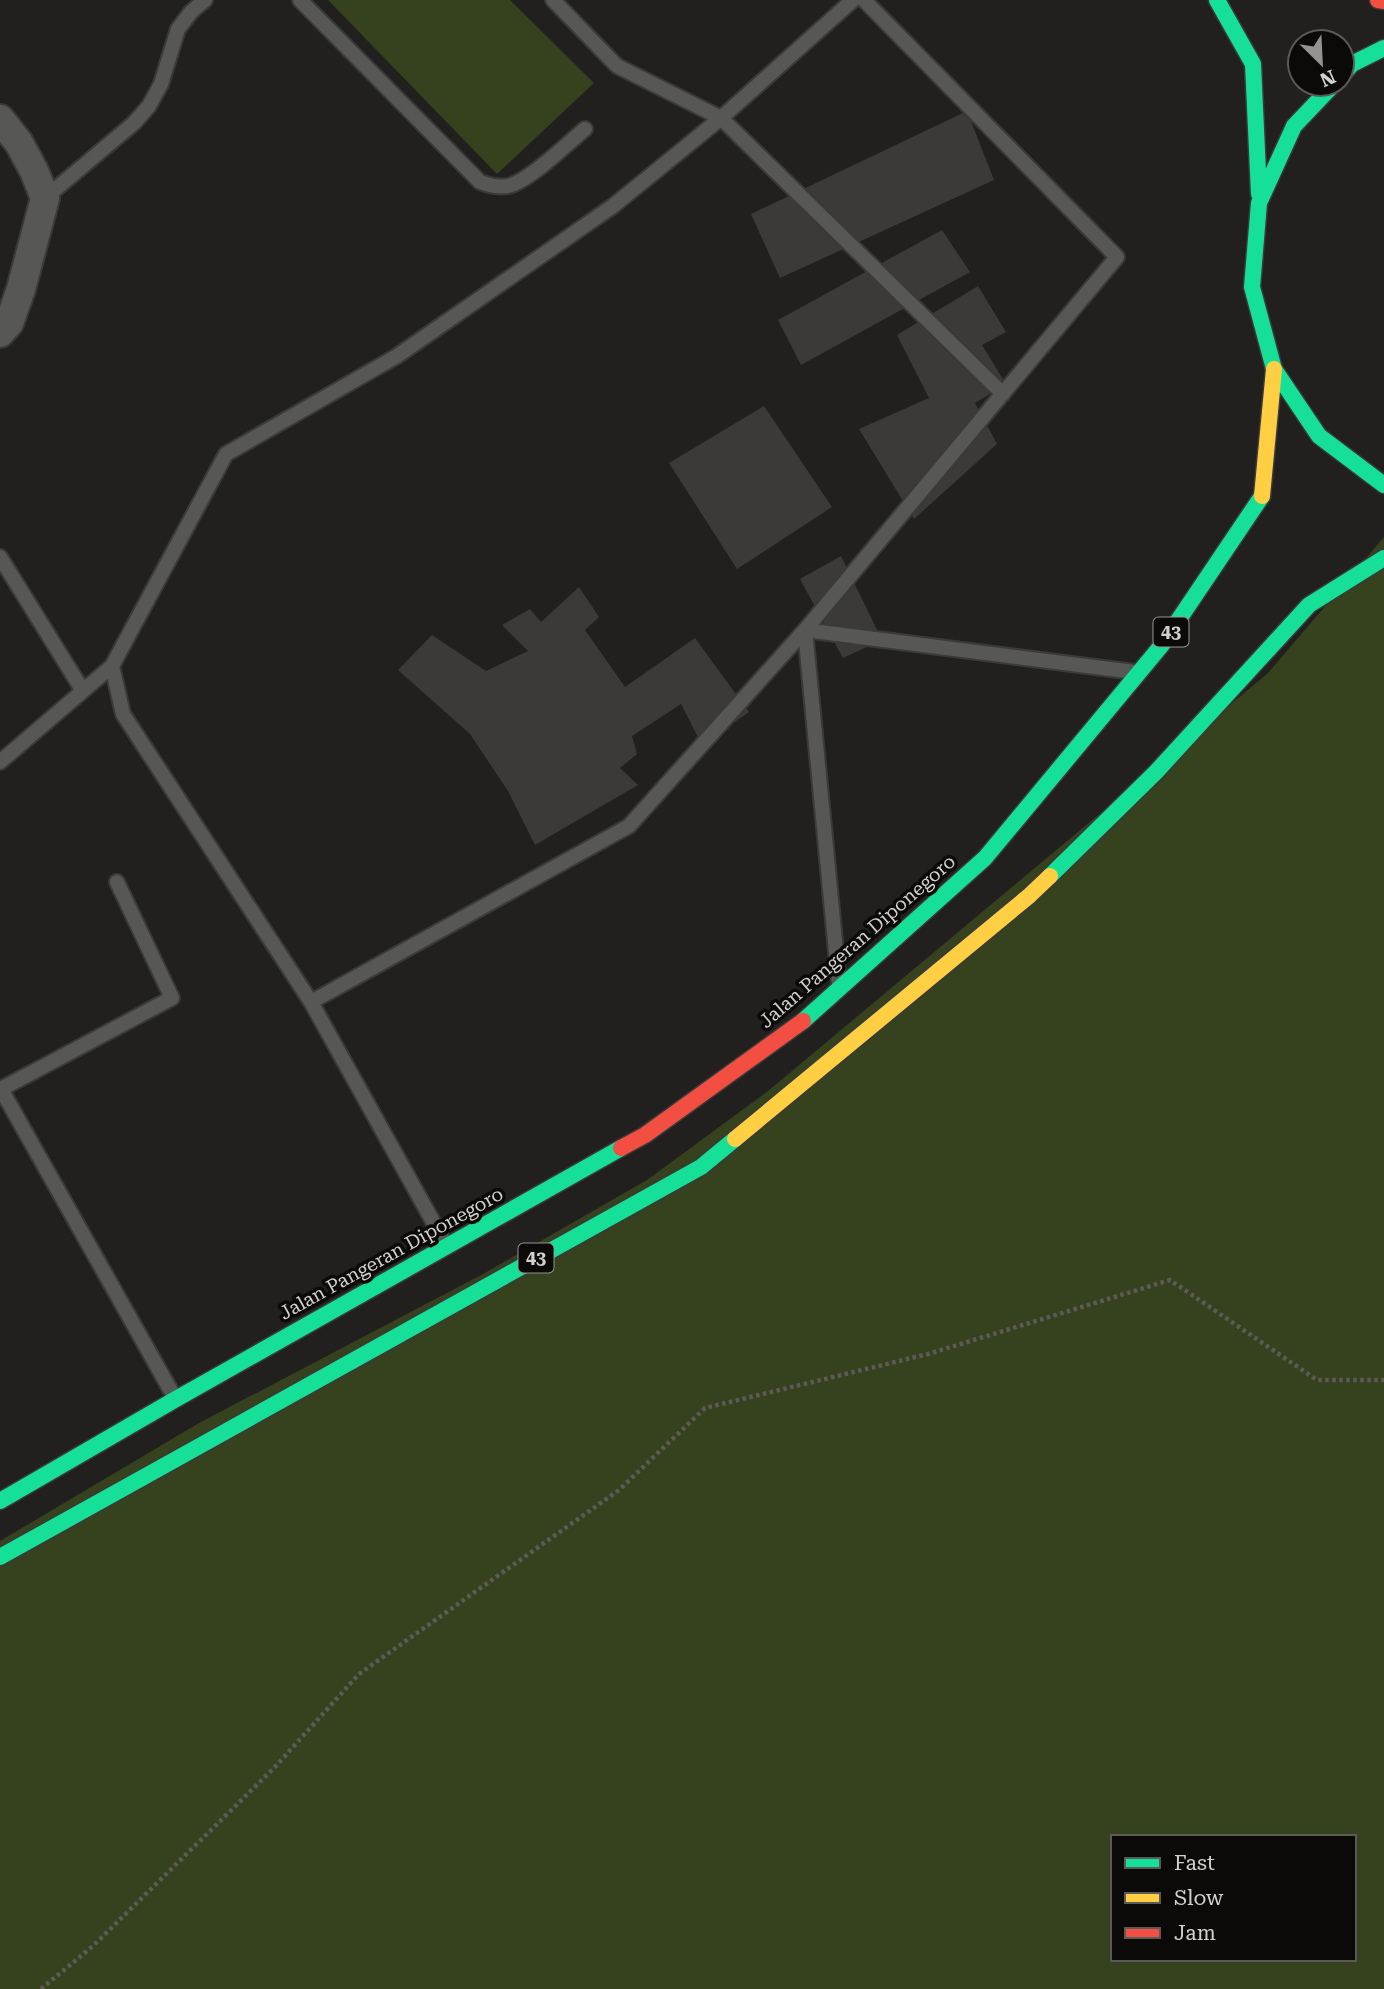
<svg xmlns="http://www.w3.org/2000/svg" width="1384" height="1989" viewBox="0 0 1384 1989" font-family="'Roboto Serif',serif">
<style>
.green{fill:#36411d;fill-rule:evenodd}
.building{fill:#3b3a39}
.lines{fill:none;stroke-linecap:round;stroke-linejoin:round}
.lane-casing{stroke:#3a3a39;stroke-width:18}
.street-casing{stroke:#3a3a39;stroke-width:32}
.fast-casing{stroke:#3a3a39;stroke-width:19}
.slow-casing{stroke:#3a3a39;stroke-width:19}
.jam-casing{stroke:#3a3a39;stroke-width:19}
.path{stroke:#5c5b5a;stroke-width:4.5;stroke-dasharray:3.5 3.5;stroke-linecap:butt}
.lane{stroke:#575756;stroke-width:14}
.street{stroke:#575756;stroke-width:28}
.fast{stroke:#16e098;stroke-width:16}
.slow{stroke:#ffcf43;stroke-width:16}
.jam{stroke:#f24e42;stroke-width:16}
.labels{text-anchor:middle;stroke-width:7;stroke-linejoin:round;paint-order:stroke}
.shield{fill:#0b0a09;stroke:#969594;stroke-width:2}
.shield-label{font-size:18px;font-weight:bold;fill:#d2d1cf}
.street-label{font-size:19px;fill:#d2d1cf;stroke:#0b0a09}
</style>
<rect width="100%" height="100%" fill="#21201f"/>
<path class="green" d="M328,0H510L594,83L497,174Z
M1384,537V1989H0V1541L199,1423L483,1274L647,1180L768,1091L1268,673ZM1113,1837H1354V1959H1113Z"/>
<path class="building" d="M967,111L994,180L780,278L751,214Z
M942,230L970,272L801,365L778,320Z
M978,286L1006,332L982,345L1006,384L975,403L997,444L914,519L859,429L929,398L897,335Z
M764,406L832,507L737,569L669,463Z
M841,556L882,640L843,658L800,579Z
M579,587L599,617L585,630L625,687L695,638L749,712L702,745L681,704L632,736L637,754L620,768L638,785L535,845L508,791L470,734L398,670L432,635L486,671L528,651L502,625L530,609L541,622Z"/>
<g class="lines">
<g class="lane-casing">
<path id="lane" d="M300,0L480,182C488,185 498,188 508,186C528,182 568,143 585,129
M553,0L617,66L721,118L1003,394
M45,198L134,123L149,106L161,84L178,29L191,12L205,0
M0,557L83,691
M0,762L112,666
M117,882L172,998L1,1089L175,1398
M839,983L805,630L1134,672
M311,1002L123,714L112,666L226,454L397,356L613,206L721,118L853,0
M446,1245L311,1002L629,826L805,630L1117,257L864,0"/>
</g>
<g class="street-casing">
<path id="street" d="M0,119L19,143L34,171L45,198L21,289L9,323L0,333"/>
</g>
<g class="fast-casing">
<path id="fast" d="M1217,0L1253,64L1259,194
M1342,75L1352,64L1384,48
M1334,84L1294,126L1259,203L1252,287L1274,369L1319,436L1384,485
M1050,876L1156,772L1309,605L1384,558
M803,1021L985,858L1161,646L1262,496
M0,1501L176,1399L621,1148
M0,1557L701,1167L735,1139"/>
</g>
<g class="slow-casing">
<path id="slow" d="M1262,496L1274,369
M735,1139L1029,896L1050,876"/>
</g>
<g class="jam-casing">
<path id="jam" d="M1378,0L1384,1
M621,1148L645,1135L803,1021"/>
</g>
<path class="path" d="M41,1989L93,1946L274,1768L359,1674L619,1490L705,1408L928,1354L1170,1280L1317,1380H1384"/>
<use href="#lane" class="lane"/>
<use href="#street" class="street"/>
<use href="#fast" class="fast"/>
<use href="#slow" class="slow"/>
<use href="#jam" class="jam"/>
</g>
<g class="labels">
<g class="shield">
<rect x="1153.5" y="617.5" width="35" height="29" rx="5"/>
<rect x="518.5" y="1243.5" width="35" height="29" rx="5"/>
</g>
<g class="shield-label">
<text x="1171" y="638">43</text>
<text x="536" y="1264">43</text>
</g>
<g class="street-label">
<text transform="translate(857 941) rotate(-41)" y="7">Jalan Pangeran Diponegoro</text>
<text transform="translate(391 1253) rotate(-29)" y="7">Jalan Pangeran Diponegoro</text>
</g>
</g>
<rect x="1111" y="1835" width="245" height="126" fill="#0b0a09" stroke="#5b5a58" stroke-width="2"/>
<rect x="1125" y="1858" width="35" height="10" fill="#16e098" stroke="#5b5a58" stroke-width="2"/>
<text x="1174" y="1870" font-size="21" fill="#d2d1cf">Fast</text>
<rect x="1125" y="1893" width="35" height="10" fill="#ffcf43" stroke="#5b5a58" stroke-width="2"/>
<text x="1174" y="1905" font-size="21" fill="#d2d1cf">Slow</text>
<rect x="1125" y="1928" width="35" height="10" fill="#f24e42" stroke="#5b5a58" stroke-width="2"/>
<text x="1174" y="1940" font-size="21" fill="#d2d1cf">Jam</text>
<g transform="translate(1321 63) rotate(156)"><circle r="33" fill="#0b0a09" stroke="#5b5a58" stroke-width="2"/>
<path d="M0-5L12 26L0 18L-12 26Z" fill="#949391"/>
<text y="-10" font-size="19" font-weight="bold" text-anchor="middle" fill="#d2d1cf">N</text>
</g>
</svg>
